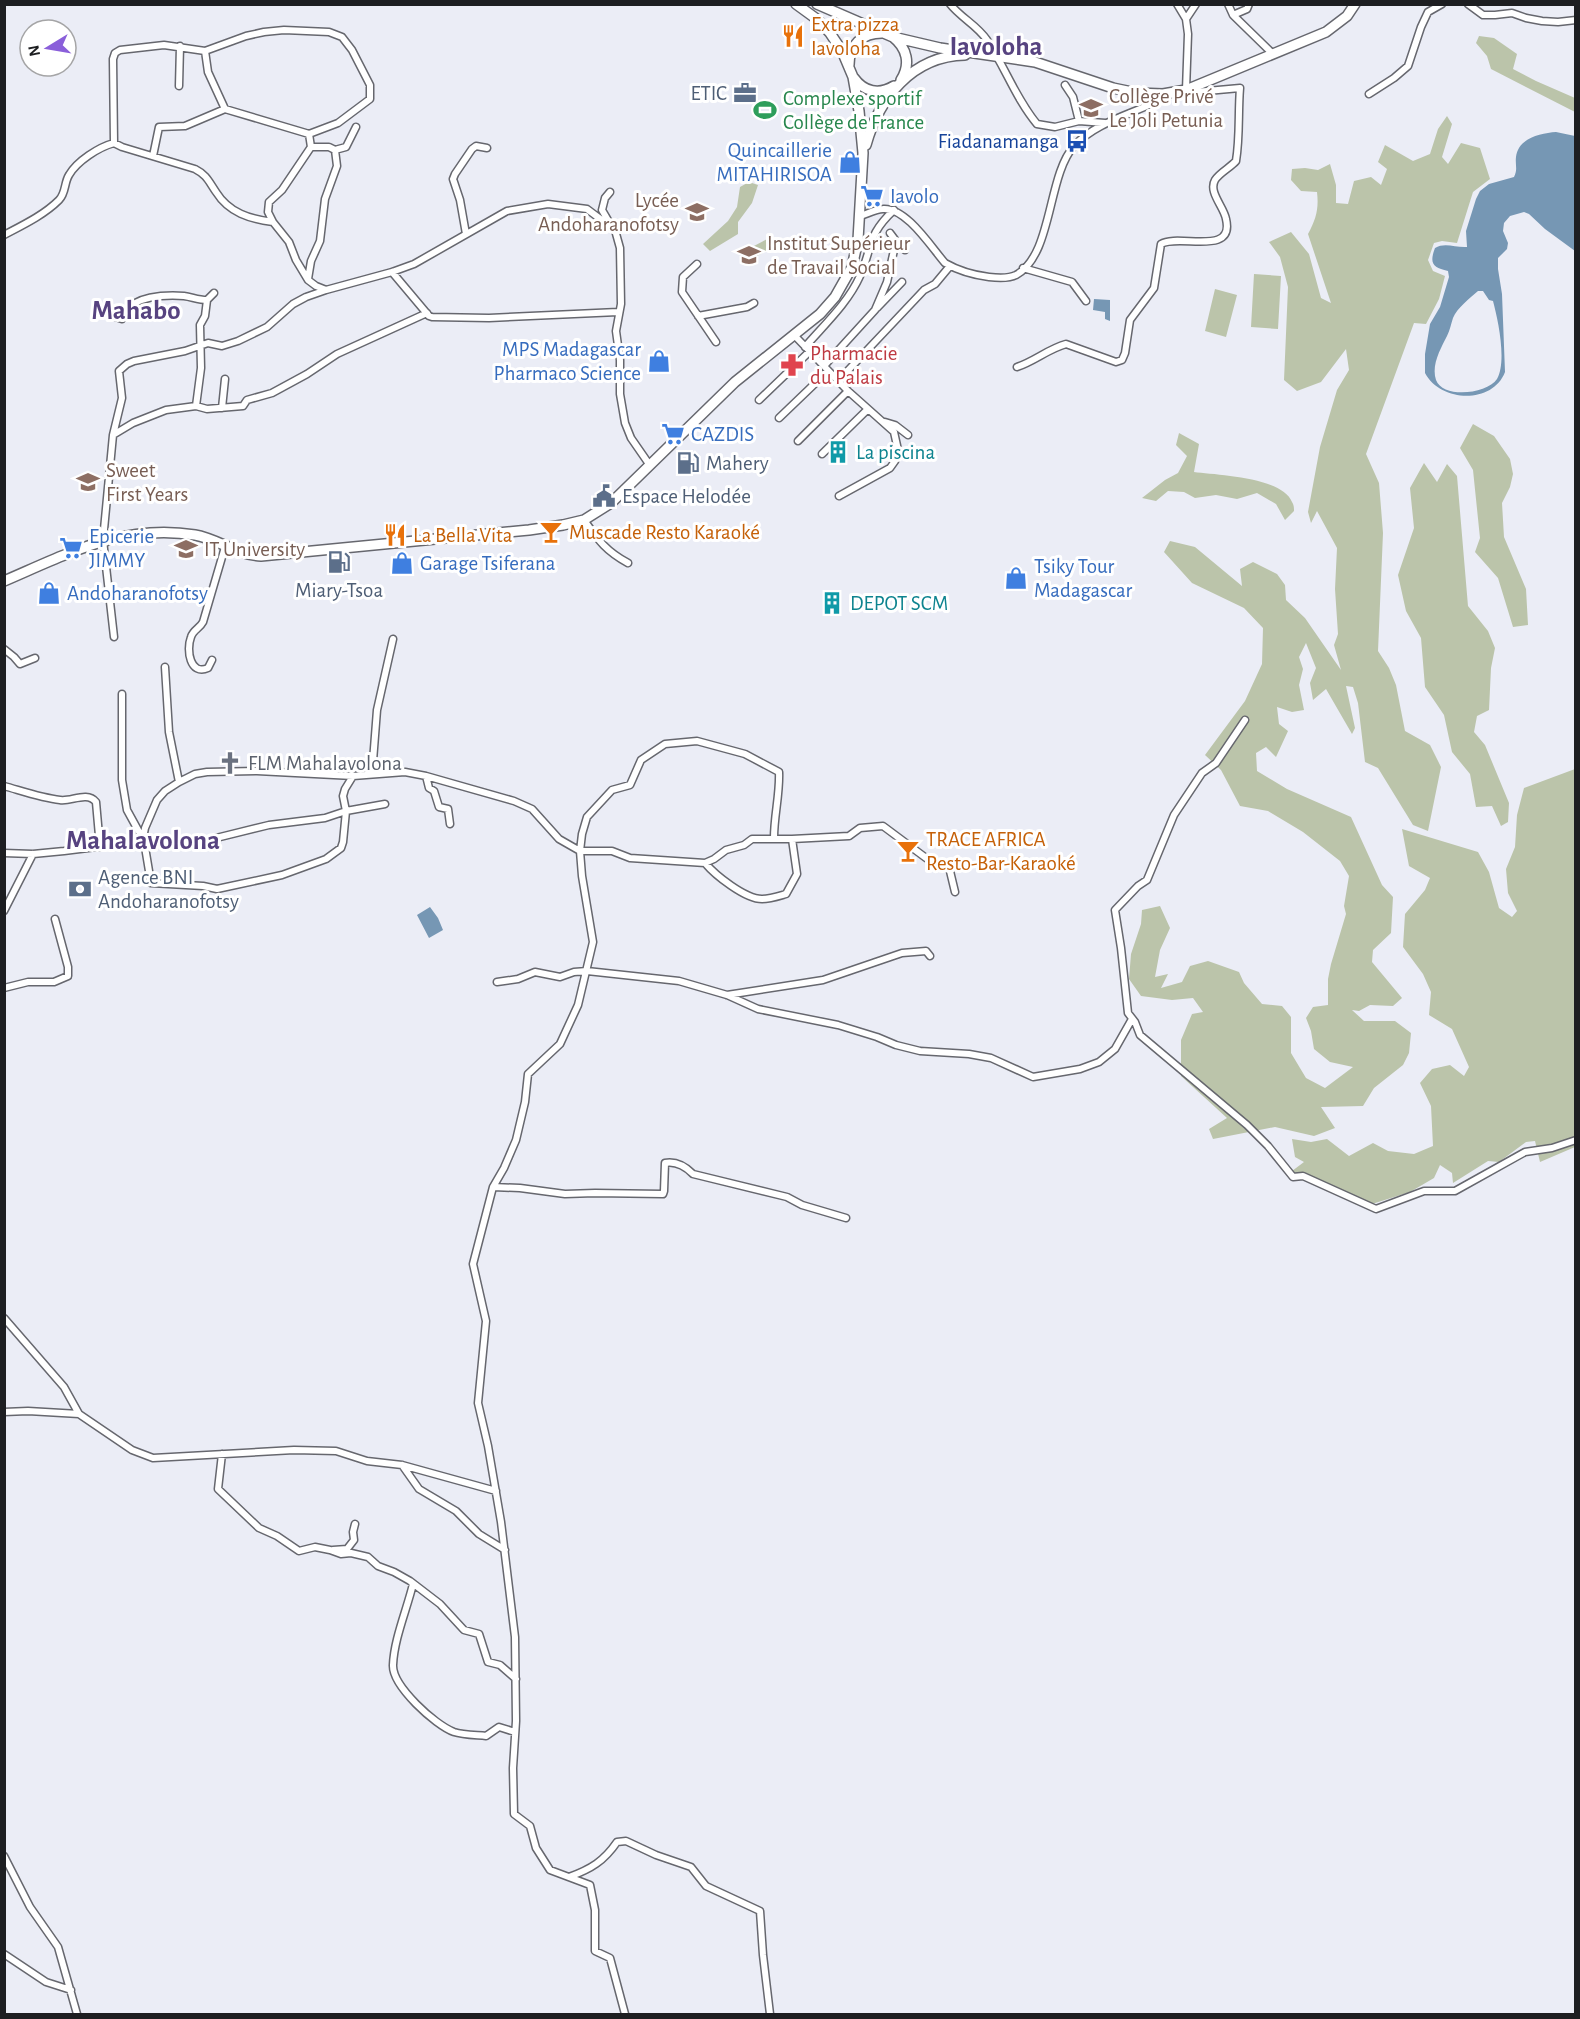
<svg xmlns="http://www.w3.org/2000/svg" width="1580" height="2019" viewBox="0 0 1580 2019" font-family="'Alegreya Sans',sans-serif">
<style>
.green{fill:#bbc4aa}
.water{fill:#7697b4;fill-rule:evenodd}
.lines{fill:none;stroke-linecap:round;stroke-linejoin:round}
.minor-casing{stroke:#66676e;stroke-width:9}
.primary-casing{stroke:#66676e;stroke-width:12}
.minor{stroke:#fff;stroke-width:6}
.primary{stroke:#fff;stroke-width:9}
.labels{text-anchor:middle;stroke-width:6;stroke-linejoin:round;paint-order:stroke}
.food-label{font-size:21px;fill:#c56008;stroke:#fff;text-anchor:start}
.service-label{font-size:21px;fill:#4e5e75;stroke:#fff;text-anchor:start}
.education-label{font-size:21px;fill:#785e54;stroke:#fff;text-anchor:start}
.leisure-label{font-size:21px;fill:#27864d;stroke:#fff;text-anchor:start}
.transit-label{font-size:21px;fill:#164399;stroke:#fff;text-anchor:end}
.shop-label{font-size:21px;fill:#366cbe;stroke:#fff;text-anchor:start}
.health-label{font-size:21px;fill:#be3a42;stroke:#fff;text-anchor:start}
.culture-label{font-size:21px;fill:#0d838f;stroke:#fff;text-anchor:start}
.worship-label{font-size:21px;fill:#5b616d;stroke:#fff;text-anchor:start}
.district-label{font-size:27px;font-weight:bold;fill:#574380;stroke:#fff}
</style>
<rect width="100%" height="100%" fill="#ebedf6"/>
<path class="green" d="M1479,36L1494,38L1517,54L1513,69L1536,81L1575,98V112L1491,69L1487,56L1476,43Z
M1447,116L1452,124L1442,157L1448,164L1461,143L1480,148L1490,179L1473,192L1457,243L1442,241L1434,243L1428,260L1433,271L1445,276L1439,299L1426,324L1414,323L1366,454L1379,483L1383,533L1378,651L1389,668L1396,685L1405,731L1430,745L1441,767L1428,831L1413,825L1378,768L1365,762L1358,703L1353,687L1346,686L1355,728L1352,734L1326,689L1313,700L1310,683L1316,668L1306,643L1299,657L1303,669L1299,685L1304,710L1292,712L1277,707L1279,724L1288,731L1276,757L1266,747L1256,753L1257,771L1287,789L1351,817L1382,885L1393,897L1391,933L1373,950L1372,962L1402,998L1393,1006L1370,1005L1359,1011L1352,1010L1364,1021H1395L1411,1033L1409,1053L1403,1065L1374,1088L1363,1106L1321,1107L1335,1128L1314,1136L1275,1127L1213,1139L1209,1129L1227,1118L1181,1076V1040L1192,1014L1203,1012L1193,998L1172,1000L1141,996L1129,979L1131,954L1141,924L1142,910L1160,906L1170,928L1160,950L1155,977L1168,974L1161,988L1182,982L1190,966L1208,961L1239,972L1244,983L1262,1004L1282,1006L1291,1017V1053L1306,1078L1325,1088L1353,1067L1330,1062L1314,1049L1311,1031L1306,1018L1313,1007L1328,1005V979L1331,964L1346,914L1344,906L1349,876L1340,861L1303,832L1268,811L1240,806L1221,770L1205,755L1245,701L1262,664L1263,628L1244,608L1192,583L1164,552L1170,541L1195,547L1242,586L1240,569L1253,562L1277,574L1285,585L1286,600L1305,618L1341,670L1334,645L1338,634L1335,589L1337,548L1317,511L1311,523L1308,512L1320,447L1337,390L1349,370L1346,349L1321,382L1297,391L1284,380L1288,287L1280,257L1269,242L1291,232L1309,254L1321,298L1331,303L1308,234C1316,219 1319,209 1317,192L1301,191L1291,180L1292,169L1305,168L1318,170L1330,164L1336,185V203L1348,204L1354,181L1371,177L1381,185L1387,169L1378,162L1385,145L1413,161L1430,154L1438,129Z
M749,182L758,185L752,203L738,222V234L710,251L703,244L728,221L737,207L740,187Z
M769,238L774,247L757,256L752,247Z
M1254,274L1281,276L1278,329L1251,327Z
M1215,289L1237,295L1226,337L1205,331Z
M1473,424L1494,436L1510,459L1513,474L1510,487L1502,503L1504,537L1526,589L1528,625L1513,627L1498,578L1475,552L1480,538L1473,470L1460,448Z
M1179,433L1199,444L1194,472C1217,475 1282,477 1292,502C1294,505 1294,508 1294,511L1285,520L1276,504L1257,493L1237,499L1216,495L1195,498L1184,492L1168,491L1156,501L1142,498L1165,480L1178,473L1187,456L1176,445Z
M1424,463L1437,482L1447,464L1457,476L1468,606L1488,631L1495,648L1491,668L1489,710L1477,716L1474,732L1485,745L1509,803L1508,822L1501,826L1492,806L1476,807L1470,774L1452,752L1444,715L1425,687L1421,638L1406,611L1398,575L1414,528L1410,488Z
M1575,769V1147L1540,1162L1535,1141L1526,1142L1499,1162L1488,1161L1453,1183L1452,1173L1440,1165L1434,1178L1410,1192L1372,1204L1314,1185L1292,1171L1304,1162L1295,1157L1292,1139L1311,1142L1327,1139L1349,1156L1373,1143L1388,1151L1414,1154L1433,1146L1431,1106L1420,1083L1432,1069L1450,1065L1464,1076L1469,1067L1452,1029L1429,1015L1431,992L1423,974L1403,947L1405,914L1425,890L1430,878L1409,866L1402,829L1478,852L1489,872L1499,908L1512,917L1517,911L1508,893L1506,869L1515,847L1517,815L1524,788Z"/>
<path class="water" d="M1556,132L1575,136V251L1545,229L1529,214L1524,212L1510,216L1504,223L1503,231L1508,243L1507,249L1498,258V269L1502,294L1505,372C1493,404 1441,403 1425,373V354L1430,324L1440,307L1449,277L1448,271C1433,267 1429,264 1435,248C1445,242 1456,248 1467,247L1466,231L1476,199L1480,191L1489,184L1514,177C1518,169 1515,165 1516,157C1518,138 1541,133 1556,132ZM1478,291H1483L1489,300L1493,301C1498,320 1507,361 1497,379C1487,394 1443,399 1436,380C1431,365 1441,348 1447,336C1450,330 1451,324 1453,318C1457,308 1470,298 1478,291Z
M1094,299L1110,300V321L1105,319V312L1093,310Z
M430,907L438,918L443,930L429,938L417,915Z"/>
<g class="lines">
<g class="minor-casing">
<path id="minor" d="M950,4C961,18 977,25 987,40C1005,67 1016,99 1037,124L1055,127L1079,121L1105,123
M1228,4L1233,15L1273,54
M1468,4L1483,15H1495L1512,13L1526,18L1542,21L1558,22L1576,20
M1233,15L1247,9L1249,4
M1186,19L1196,4
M1065,85L1073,97L1079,121
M179,86L180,46
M1369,94L1394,78L1408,66L1421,27L1428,12L1442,4
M225,109L309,134
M114,143L113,59L115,53L120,50L164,45L205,51L246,36L264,32L284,30L329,32L342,37L352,50L370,85V99L338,123L309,134L311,147H329L335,150
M153,156L159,127L185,126L225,109L208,72L205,51
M860,216C867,214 876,209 883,209C906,207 931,247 945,263C959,271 973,275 989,277C997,278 1008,279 1016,275C1053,255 1047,176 1074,146C1099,119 1140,113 1171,94
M273,222L268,212L269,202L282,190L311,147
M609,222L602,210L605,198L610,192
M890,233L896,241
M466,234L460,200L453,179L455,174L472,149L476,146L487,148
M4,235C23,225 44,215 59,200C66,193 64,183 69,175C77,161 99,147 114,143L122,147L195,169C207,175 209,182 216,192C229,213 250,219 273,222L289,242L296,260L308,280L316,286L326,290L392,272L414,264L507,211L548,204L587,209L615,230L620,248L621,304L616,331L620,360V394L625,423L631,438L649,464
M697,264L683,277L682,292L716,342
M1023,268L1072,282L1086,301
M392,272L429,316L432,317L489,318L618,312
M308,279L311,261L320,241L325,199L337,166L335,150L346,147L356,127
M877,308L902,282
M106,314L122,319C125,314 128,307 133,304C147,296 169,295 184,296C192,297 198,300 207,300L214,293
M698,316L747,307L754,303
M794,335L848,391L894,432L898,450L895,461L890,468L839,496
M805,347C824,325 848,303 860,276C873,246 867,235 894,210
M824,366L875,310L887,282L896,241L905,250
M1017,367C1035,361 1048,349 1066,344L1116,362L1122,360L1125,353L1130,320L1154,288L1161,244C1178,233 1235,257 1226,219C1224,207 1208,192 1215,180C1219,173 1231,167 1236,161C1240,137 1238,113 1240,88L1196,92L1186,90L1188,34L1186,19L1177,4
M838,381L924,290L935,284L950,266
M759,400L809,352
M196,406L201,368L200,325L205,316L207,300
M222,408L225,379
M779,418L828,371
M885,422L895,425L908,435
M113,435L122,398L119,371L127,364L134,361L185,351L208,343L222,346L238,341L267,327L293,304L306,297L326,290
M798,441L848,391
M822,454L868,409
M584,520C599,541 606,551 628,563
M114,637L103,540L113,435L133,423L166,410L196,406L207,409L243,406L247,400L272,393L307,374L337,354L427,313
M4,649L14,657L20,664L35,658
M212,660L208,668C190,676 186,650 191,637C193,630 200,628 203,622L225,547
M165,667L169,732L179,782
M122,694V780L127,810L144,841L151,883L203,886L217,889L282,875L326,859L341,848L343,842L346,811L343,796L345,789L353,776
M1245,720L1216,763L1202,773L1174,815L1147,880L1138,886L1115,910L1121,948L1128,1013L1135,1022L1140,1035L1247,1125L1268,1146L1293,1177L1303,1176L1376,1209L1424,1191H1455L1525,1152L1552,1148L1576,1140
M372,774L377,710L393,639
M426,776L429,788L434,791L439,807L448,809L450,824
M4,786C22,791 42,798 60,800C71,802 87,791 96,802L100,847
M143,838L145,828L157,800L165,791L179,782L195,774L207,772L257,771L353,776L405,772L426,776L514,801L532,809L559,839L580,851H612L630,858L705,863L714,859L726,850L744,845L752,839H792L849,836L860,828L883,826L926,858L949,867L955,892
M4,853L33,854L64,851L144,841L187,842L204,841L269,825L325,818L346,811L385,804
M705,863C715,875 745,899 762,899C770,899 779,896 786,894L797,874L792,839
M4,911L33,854
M497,982L518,979L535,972L560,977L574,972L587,971L679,981L727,995L758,1009L838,1025L877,1037L896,1045L920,1051L969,1054L991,1058L1033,1077L1080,1069L1099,1062L1115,1049L1132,1019
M4,988L28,982H54L68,976V967L55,919
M727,995L823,980L902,953L926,951L930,956
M493,1187L520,1188L565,1194L595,1193L663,1194L664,1191L665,1163C676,1161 685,1166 693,1174L787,1197L802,1205L846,1218
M4,1318L64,1387L79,1414
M4,1412L28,1411L79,1414L132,1450L153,1458L294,1450L336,1451L367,1461L402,1465L496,1491
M222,1454L218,1489L259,1528L277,1536L299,1551L315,1547L330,1550L341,1554L351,1553L368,1557L378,1566L394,1572L410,1581L440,1604L464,1630L479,1634L488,1662L500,1665L516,1679
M402,1465L419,1489L456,1511L479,1534L505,1550
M333,1550L347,1549L354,1540L353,1532L355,1524
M413,1584C407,1609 394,1639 393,1665C392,1686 435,1725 454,1732C463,1735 476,1735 486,1736L499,1727L515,1732
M4,1856L30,1907L58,1947L77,2014
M569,1877C591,1869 604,1861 617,1842L626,1841L656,1855L691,1867L706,1886L760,1911L763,1955L770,2014
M4,1954L46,1982L71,1990
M625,2014L610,1958L595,1951V1910L590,1885L550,1870L536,1848L530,1826L514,1814L513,1768L516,1721L515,1637L501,1522L488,1446L478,1403L486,1321L473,1264L493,1187L504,1168L516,1140L525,1102L528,1074L560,1044L578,1005L593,942L582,876L580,851L582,834L587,817L612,790L630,785L641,760L665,744L697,741L745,754L779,772C780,794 774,815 774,838"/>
</g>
<g class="primary-casing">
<path id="primary" d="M817,4L893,37L940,48L1035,62L1113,88L1137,93L1163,94L1186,90L1326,32L1347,16L1355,4
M893,37C907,48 911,64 901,80
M849,65C849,45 862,33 882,33
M854,78C864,92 879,95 894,86
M866,145C879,98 912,56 965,55
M4,581C67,554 124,523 195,535C218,539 237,555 261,556L529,530L563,525L584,520L611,503L735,382L820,314L835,297L852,267L858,240L863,153L859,111L853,77L842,51L830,33L818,20L796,4"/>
</g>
<use href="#minor" class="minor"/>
<use href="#primary" class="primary"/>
</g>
<defs>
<g id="restaurant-bare" transform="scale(1.8)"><path d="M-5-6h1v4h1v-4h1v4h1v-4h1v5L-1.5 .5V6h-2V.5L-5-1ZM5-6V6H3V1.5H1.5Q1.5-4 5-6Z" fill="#e8710a" stroke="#fff" stroke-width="2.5" paint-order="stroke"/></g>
<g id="office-bare" transform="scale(1.8)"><path d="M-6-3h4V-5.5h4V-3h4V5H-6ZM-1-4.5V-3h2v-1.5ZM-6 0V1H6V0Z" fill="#5c6f8a" stroke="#fff" stroke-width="2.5" paint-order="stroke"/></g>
<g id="school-bare" transform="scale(1.8)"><path d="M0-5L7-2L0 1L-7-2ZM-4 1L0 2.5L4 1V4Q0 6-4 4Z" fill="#8d6e63" stroke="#fff" stroke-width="2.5" paint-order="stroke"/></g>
<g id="stadium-bare" transform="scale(1.8)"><path d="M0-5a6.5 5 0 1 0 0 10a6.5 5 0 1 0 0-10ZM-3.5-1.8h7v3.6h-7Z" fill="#2e9e5b" stroke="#fff" stroke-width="2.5" paint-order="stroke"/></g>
<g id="bus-bare" transform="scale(1.8)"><path d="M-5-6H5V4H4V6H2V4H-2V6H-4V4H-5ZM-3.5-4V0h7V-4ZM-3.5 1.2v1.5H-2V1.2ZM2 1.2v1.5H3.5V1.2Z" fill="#1a4fb4" stroke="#fff" stroke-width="2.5" paint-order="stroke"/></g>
<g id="shop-bare" transform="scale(1.8)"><path d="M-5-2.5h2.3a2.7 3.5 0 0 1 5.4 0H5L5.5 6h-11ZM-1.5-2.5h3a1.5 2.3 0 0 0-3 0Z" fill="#3f7fe0" stroke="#fff" stroke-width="2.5" paint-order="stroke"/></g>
<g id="supermarket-bare" transform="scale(1.8)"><path d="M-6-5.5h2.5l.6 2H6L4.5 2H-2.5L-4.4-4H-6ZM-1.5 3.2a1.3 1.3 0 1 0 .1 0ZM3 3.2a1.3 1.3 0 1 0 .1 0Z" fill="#3f7fe0" stroke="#fff" stroke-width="2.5" paint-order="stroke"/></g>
<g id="university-bare" transform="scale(1.8)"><path d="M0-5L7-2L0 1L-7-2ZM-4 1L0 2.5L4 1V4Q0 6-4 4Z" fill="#8d6e63" stroke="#fff" stroke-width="2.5" paint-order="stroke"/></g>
<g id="pharmacy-bare" transform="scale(1.8)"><path d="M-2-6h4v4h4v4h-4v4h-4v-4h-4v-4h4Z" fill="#e0444e" stroke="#fff" stroke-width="2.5" paint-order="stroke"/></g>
<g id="building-bare" transform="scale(1.8)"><path d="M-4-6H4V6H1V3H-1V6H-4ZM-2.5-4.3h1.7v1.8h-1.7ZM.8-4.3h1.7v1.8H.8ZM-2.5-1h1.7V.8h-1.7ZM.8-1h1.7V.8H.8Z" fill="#0f9aa8" stroke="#fff" stroke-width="2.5" paint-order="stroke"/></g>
<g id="fuel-bare" transform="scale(1.8)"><path d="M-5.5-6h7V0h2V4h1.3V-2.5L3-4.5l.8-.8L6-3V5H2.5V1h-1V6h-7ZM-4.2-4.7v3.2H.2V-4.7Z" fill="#5c6f8a" stroke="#fff" stroke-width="2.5" paint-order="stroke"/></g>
<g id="civic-bare" transform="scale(1.8)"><path d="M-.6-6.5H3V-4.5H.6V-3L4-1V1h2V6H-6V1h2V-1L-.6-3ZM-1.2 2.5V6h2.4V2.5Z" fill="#5c6f8a" stroke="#fff" stroke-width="2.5" paint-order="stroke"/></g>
<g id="bar-bare" transform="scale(1.8)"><path d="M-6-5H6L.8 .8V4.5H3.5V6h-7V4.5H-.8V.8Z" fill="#e8710a" stroke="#fff" stroke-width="2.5" paint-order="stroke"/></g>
<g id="church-bare" transform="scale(1.8)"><path d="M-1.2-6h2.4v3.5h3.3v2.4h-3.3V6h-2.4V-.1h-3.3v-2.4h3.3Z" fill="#6b7280" stroke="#fff" stroke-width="2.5" paint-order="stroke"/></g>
<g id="bank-bare" transform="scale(1.8)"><path d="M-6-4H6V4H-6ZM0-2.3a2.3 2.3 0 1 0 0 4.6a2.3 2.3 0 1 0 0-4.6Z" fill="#5c6f8a" stroke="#fff" stroke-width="2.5" paint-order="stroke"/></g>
</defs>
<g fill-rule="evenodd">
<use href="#restaurant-bare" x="793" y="36"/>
<use href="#office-bare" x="745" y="93"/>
<use href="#school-bare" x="1091" y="108"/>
<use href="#stadium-bare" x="765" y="110"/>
<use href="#bus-bare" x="1077" y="141"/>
<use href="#shop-bare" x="850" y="162"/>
<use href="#supermarket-bare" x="872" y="196"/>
<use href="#school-bare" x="697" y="212"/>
<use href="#university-bare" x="749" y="255"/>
<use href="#shop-bare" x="659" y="361"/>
<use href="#pharmacy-bare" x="792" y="365"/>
<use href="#supermarket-bare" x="673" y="434"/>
<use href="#building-bare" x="838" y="452"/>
<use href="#fuel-bare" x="688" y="463"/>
<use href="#school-bare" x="88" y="482"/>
<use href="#civic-bare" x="604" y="496"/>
<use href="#bar-bare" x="551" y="532"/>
<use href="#restaurant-bare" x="395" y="535"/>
<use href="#supermarket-bare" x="71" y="548"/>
<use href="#university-bare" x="186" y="549"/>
<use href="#fuel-bare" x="339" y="562"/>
<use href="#shop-bare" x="402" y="563"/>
<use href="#shop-bare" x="1016" y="578"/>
<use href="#shop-bare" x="49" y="593"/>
<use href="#building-bare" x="832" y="603"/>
<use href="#church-bare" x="230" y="763"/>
<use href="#bar-bare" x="908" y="851"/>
<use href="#bank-bare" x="80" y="889"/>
</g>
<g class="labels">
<g class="food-label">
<text x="811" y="31">Extra pizza<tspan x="811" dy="24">Iavoloha</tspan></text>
<text x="569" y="539">Muscade Resto Karaoké</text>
<text x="413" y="542">La Bella Vita</text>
<text x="926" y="846">TRACE AFRICA<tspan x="926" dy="24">Resto-Bar-Karaoké</tspan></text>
</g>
<g class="service-label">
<text x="727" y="100" text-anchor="end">ETIC</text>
<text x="706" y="470">Mahery</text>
<text x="622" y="503">Espace Helodée</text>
<text x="339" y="597" text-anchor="middle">Miary-Tsoa</text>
<text x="98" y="884">Agence BNI<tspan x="98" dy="24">Andoharanofotsy</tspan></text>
</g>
<g class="education-label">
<text x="1109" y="103">Collège Privé<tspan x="1109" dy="24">Le Joli Petunia</tspan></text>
<text x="679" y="207" text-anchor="end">Lycée<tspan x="679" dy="24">Andoharanofotsy</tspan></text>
<text x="767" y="250">Institut Supérieur<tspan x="767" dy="24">de Travail Social</tspan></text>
<text x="106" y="477">Sweet<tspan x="106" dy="24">First Years</tspan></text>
<text x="204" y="556">IT University</text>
</g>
<g class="leisure-label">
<text x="783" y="105">Complexe sportif<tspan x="783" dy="24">Collège de France</tspan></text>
</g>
<g class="transit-label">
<text x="1059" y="148">Fiadanamanga</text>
</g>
<g class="shop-label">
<text x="832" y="157" text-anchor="end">Quincaillerie<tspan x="832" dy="24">MITAHIRISOA</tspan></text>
<text x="890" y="203">Iavolo</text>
<text x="641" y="356" text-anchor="end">MPS Madagascar<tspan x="641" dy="24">Pharmaco Science</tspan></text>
<text x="691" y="441">CAZDIS</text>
<text x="89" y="543">Epicerie<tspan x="89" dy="24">JIMMY</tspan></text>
<text x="420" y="570">Garage Tsiferana</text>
<text x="1034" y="573">Tsiky Tour<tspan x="1034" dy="24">Madagascar</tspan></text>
<text x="67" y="600">Andoharanofotsy</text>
</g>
<g class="health-label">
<text x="810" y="360">Pharmacie<tspan x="810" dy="24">du Palais</tspan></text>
</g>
<g class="culture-label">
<text x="856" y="459">La piscina</text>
<text x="850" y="610">DEPOT SCM</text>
</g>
<g class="worship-label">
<text x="248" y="770">FLM Mahalavolona</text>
</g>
<g class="district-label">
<text x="996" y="55">Iavoloha</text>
<text x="136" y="319">Mahabo</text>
<text x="143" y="849">Mahalavolona</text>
</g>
</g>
<rect width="1580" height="2019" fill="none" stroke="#1d1e21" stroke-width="12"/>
<g transform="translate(48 48) rotate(259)"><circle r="28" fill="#ffffff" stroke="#a5a5a6" stroke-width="1.5"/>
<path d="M0-4.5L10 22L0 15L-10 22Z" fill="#8a5fda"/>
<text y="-9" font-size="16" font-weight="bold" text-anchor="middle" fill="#1d1e21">N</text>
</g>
</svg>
